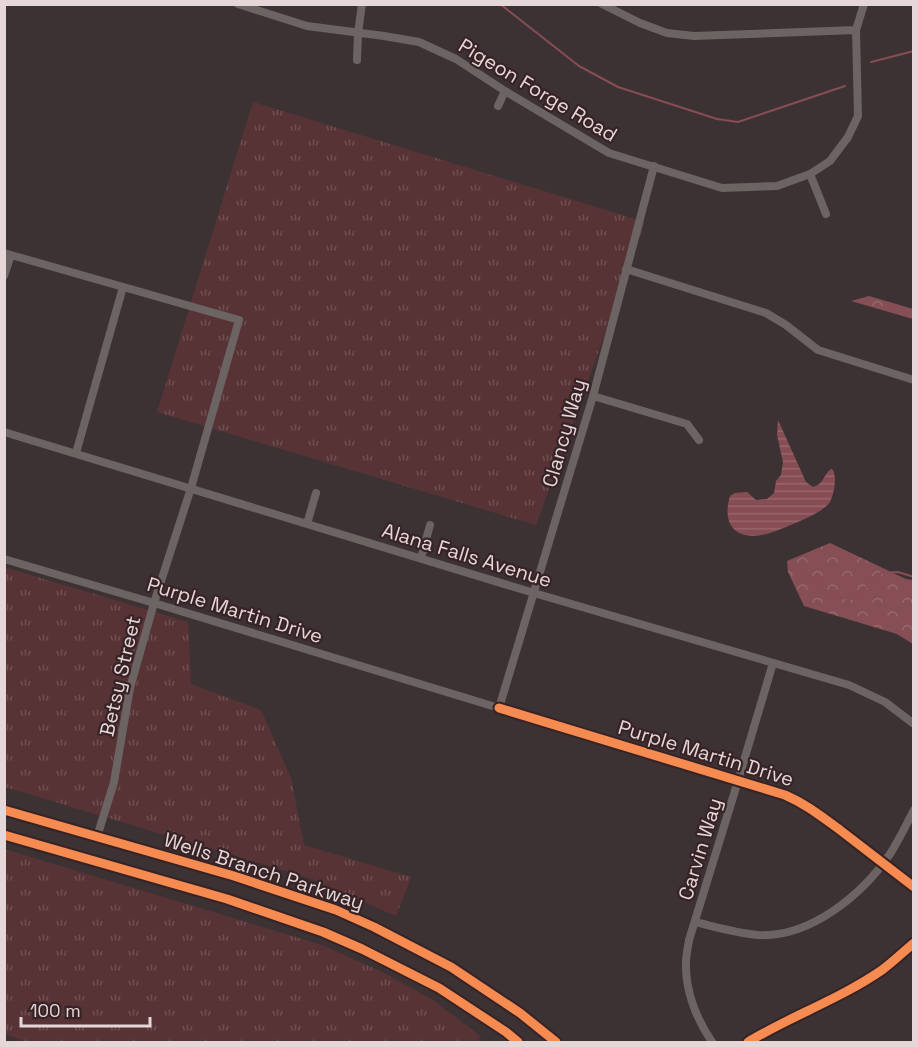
<svg xmlns="http://www.w3.org/2000/svg" width="918" height="1047" viewBox="0 0 918 1047" font-family="'Space Grotesk',sans-serif">
<style>
.grass{fill:url(#grass-tufts)}
.forest{fill:url(#forest-crowns)}
.water{fill:url(#water-rules)}
.lines{fill:none;stroke-linecap:round;stroke-linejoin:round}
.stream{stroke:#864d54;stroke-width:2}
.minor{stroke:#6c6363;stroke-width:8}
.tertiary{stroke:#6c6363;stroke-width:10}
.cycleway-casing{stroke:#372325;stroke-width:13}
.cycleway{stroke:#f68b52;stroke-width:9}
.labels{text-anchor:middle;stroke-width:4.5;stroke-linejoin:round;paint-order:stroke}
.street-label{font-size:20px;fill:#e5d7d8;stroke:#372325}
</style>
<defs>
<pattern id="grass-tufts" width="24" height="20" patternUnits="userSpaceOnUse" patternTransform="scale(1.5)"><rect width="24" height="20" fill="#573336"/><path d="M3 7l-1-3M5 7V3M7 7l1-3M15 17l-1-3M17 17v-4M19 17l1-3" fill="none" stroke="#6f5052"/></pattern>
<pattern id="forest-crowns" width="20" height="18" patternUnits="userSpaceOnUse" patternTransform="scale(1.5)"><rect width="20" height="18" fill="#854f55"/><path d="M2 6a3 3 0 1 1 6 0M12 15a3 3 0 1 1 6 0" fill="none" stroke="#96686d"/></pattern>
<pattern id="water-rules" width="6" height="5" patternUnits="userSpaceOnUse" patternTransform="scale(1.5)"><rect width="6" height="5" fill="#864d54"/><path d="M0 2.5h6" fill="none" stroke="#97666c"/></pattern>
</defs>
<rect width="100%" height="100%" fill="#3d3233"/>
<path class="grass" d="M253,102L645,222L536,525L157,412Z
M4,567L188,622L191,684L261,710L291,778L304,845L411,877L396,916L309,878L5,787Z
M4,849L322,945L384,973L433,1000L480,1036L478,1042H27L5,1034Z"/>
<path class="forest" d="M869,296L913,309V319L851,301Z
M830,543L906,579L913,580V644L897,634L804,606L788,572L787,561Z"/>
<path class="water" d="M778,420L806,482L813,487C824,484 823,475 831,469L833,470C837,478 834,494 830,502C825,510 807,518 798,522C786,527 767,536 753,536C728,535 724,516 730,496L735,493L747,492L756,500L767,499L774,493L776,481L781,475L783,462L777,435Z"/>
<g class="lines">
<path class="stream" d="M500,4L579,66L618,87L717,119L738,122L845,86
M871,62L914,51
M806,575L814,580L827,595L840,598L854,599L881,573L898,572L914,577"/>
<path class="minor" d="M238,4L307,26L384,36L419,42L456,59L505,91L609,153L722,188L777,186L810,174L830,161L848,137L858,116L856,30L864,4
M602,4L640,23L667,33L694,36L856,30
M357,60L358,33L362,4
M498,106L505,91
M810,174L826,214
M4,253L239,320L191,488L154,603L130,688L114,782L97,837
M626,269L766,313L786,325L818,350L914,380
M4,276L11,255
M593,396L687,424L699,440
M4,432L534,593L849,685L885,702L914,724
M76,453L123,287
M307,524L316,493
M421,558L430,525
M4,559L154,603L785,795L797,800L810,808L914,887
M499,708L593,396L654,166
M695,922C716,927 736,933 758,935C810,938 862,895 890,854C899,840 906,825 914,810
M712,1042C697,1020 685,991 686,963C686,955 688,947 689,940L734,794L773,663
M748,1042C791,1016 840,999 882,970C893,962 903,952 914,943"/>
<path class="tertiary" d="M4,810L234,876L336,910L374,927L451,967L520,1013L556,1042
M4,835L227,899L323,932L362,949L439,988L506,1032L518,1042"/>
<g class="cycleway-casing">
<path id="cycleway" d="M499,708L785,795C806,804 822,817 840,830C865,849 889,868 914,887
M4,810L234,876L336,910L374,927L451,967L520,1013L556,1042
M4,835L227,899L323,932L362,949L439,988L506,1032L518,1042
M748,1042C791,1016 840,999 882,970C893,962 903,952 914,943"/>
</g>
<use href="#cycleway" class="cycleway"/>
</g>
<g class="labels">
<g class="street-label">
<text transform="translate(538 90) rotate(31)" y="7">Pigeon Forge Road</text>
<text transform="translate(564 433) rotate(-74)" y="7">Clancy Way</text>
<text transform="translate(467 555) rotate(17)" y="7">Alana Falls Avenue</text>
<text transform="translate(235 610) rotate(17)" y="7">Purple Martin Drive</text>
<text transform="translate(120 676) rotate(-77)" y="7">Betsy Street</text>
<text transform="translate(706 753) rotate(17)" y="7">Purple Martin Drive</text>
<text transform="translate(700 849) rotate(-73)" y="7">Carvin Way</text>
<text transform="translate(264 871) rotate(18)" y="7">Wells Branch Parkway</text>
</g>
</g>
<rect width="918" height="1047" fill="none" stroke="#e5d7d8" stroke-width="12"/>
<path d="M21 1017v9h129v-9" fill="none" stroke="#e5d7d8" stroke-width="3"/>
<text x="30" y="1017" font-size="18" fill="#e5d7d8" stroke="#372325" stroke-width="4.5" paint-order="stroke">100 m</text>
</svg>
